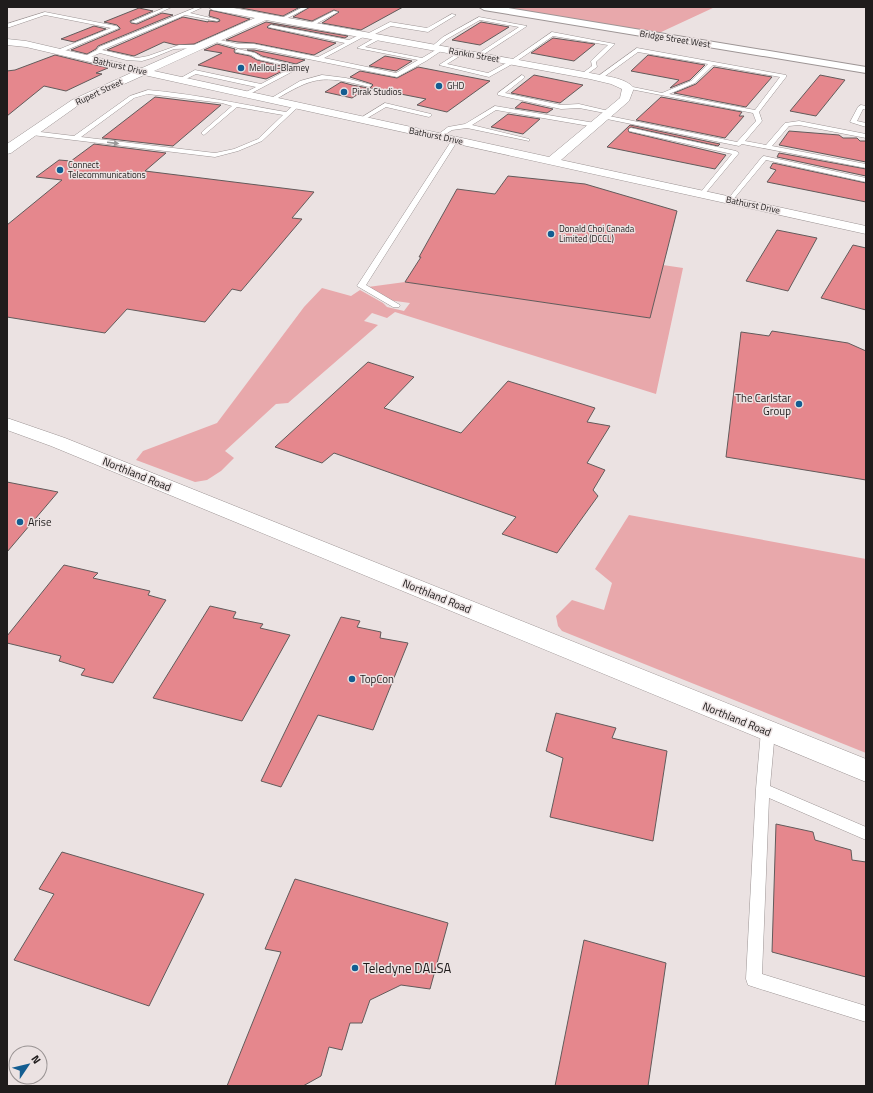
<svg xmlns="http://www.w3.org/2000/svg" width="873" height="1093" viewBox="0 0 873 1093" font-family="'Titillium Web',sans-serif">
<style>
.green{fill:#e8a8ab}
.building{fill:#e5878d;stroke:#625b5b}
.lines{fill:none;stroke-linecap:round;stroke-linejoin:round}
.service-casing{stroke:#9d9595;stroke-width:1}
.minor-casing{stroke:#9d9595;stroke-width:1}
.tertiary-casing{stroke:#9d9595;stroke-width:2}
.service{fill:#fff;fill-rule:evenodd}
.minor{fill:#fff;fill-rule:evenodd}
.tertiary{fill:#fff;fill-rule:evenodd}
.oneway{fill:#9a9999}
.poi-dot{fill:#135d91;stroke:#ebe2e2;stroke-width:1.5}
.labels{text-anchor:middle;stroke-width:3;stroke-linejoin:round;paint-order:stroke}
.far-street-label{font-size:9px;fill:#1f1c1c;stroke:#ebe2e2}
.far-poi-label{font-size:9px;fill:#1f1c1c;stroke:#ebe2e2;text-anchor:start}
.poi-label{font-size:11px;fill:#1f1c1c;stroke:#ebe2e2;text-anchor:start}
.street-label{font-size:11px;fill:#1f1c1c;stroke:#ebe2e2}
.near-poi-label{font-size:13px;fill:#1f1c1c;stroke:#ebe2e2;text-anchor:start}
</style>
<rect width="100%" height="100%" fill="#ebe2e2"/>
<path class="green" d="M499,7H715L659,33Z
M663,265L683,268L656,394L395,312L387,318L372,313L364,321L378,325L288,403L276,404L225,451L234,458L221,471L207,480L195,482L136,460L143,451L217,423L304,307L322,288L351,296L360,290L383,303L387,307L404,311L410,303L388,300L368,287L405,282L650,318Z
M629,515L866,559V753L562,631L558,626L556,616L572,600L604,610L612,583L595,569Z"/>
<path class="building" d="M236,7H300L283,16Z
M310,7H403L361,30L322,23L339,12L334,10L312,21L293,17Z
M139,8L153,11L130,21L131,23L137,24L162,13L173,15L98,46L96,49L87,54L71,50L120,29V28L117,25L104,22Z
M210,10L250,19L194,44L176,45L164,42L134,56L107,50L183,17L208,22V21L217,22L220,21L219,19L209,16Z
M266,22L348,36L345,38L271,24L267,27L268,28L336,43L314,55L254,43L238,42L226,40Z
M481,22L509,27L480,45L452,40Z
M94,26L106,29L74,42L61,39Z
M553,38L595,44L574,61L531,53Z
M217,44L235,49L234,51L235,53L250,56L257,60L289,68L266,79L198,65L222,53L204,50Z
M247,50H254L305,60L296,64L262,56L255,52Z
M55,55L108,68L96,73L102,74L66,91L44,86L7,116V71L15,70Z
M648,55L705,65L690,80L670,88L679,80L631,71Z
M385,56L412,61L396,71L369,66Z
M418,67L490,81L447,112L417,105L426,99L370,88L373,85L372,84L350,77L360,71L397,78Z
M714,67L772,77L746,107L674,93L696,84Z
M534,75L583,85L560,103L511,93Z
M820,75L845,80L816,116L790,111Z
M341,82L352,85L368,88L352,98L325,92Z
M155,97L221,105L173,146L102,138Z
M661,97L742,112L739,116H744L725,138L636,120Z
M522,102L553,109L547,113L515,108Z
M508,114L540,119L523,134L491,127Z
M630,125L720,144L718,146L631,127L628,129L629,132L726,155L715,169L607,147Z
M789,131L839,135L843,138H857L860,141H866V162L779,145Z
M94,144L166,153L145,171L314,192L292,218L302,219L241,291L232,289L205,322L127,309L105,333L7,317V225L62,180L36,177L59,160L71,161Z
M779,153L866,169V176L777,157Z
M773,163L866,183V202L767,182L776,170L770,168Z
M508,176L585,184L677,211L650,318L405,282L421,257H419L457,189L495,194Z
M777,230L817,238L788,291L746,281Z
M853,245L866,248V310L821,298Z
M772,331L848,343L866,351V480L726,457L741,332L769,336Z
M368,362L414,377L384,408L461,433L508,381L595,408L587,422L610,426L587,463L605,470L593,490L598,496L557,553L502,534L516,517L334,453L322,463L275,447Z
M7,482L58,492L7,552Z
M64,565L98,573L93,578L150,591L148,595L166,600L113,683L81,675L85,669L59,661L61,656L7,643V636Z
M210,606L236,612L233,618L263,624L260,628L290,635L242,721L153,698Z
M341,617L360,621L357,627L381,632L380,638L408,643L373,730L318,715L281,787L261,781Z
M556,713L616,728L612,738L667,751L653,841L550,817L563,758L546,751Z
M776,824L813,832L815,840L851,850L852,860L866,862V977L772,952Z
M62,852L204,894L149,1006L14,960L54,894L39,889Z
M295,879L448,923L430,989L401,985L370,1000L362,1023H350L342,1050L329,1047L321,1076L303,1086H227L281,952L265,949Z
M584,940L666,963L648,1086H555Z"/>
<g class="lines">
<g class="service-casing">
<path id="service" d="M166,7H172L136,23L131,22Z
M197,7H203L190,13L219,20L217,21L185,15L102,50L137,58L148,56L179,45H196L198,46V48L174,49L152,58L142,61L126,60L100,53L86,59L81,58L97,50L99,47Z
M303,7H309L282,21L278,20Z
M334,11L338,12L312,26L307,25Z
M45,12L116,26L119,28L57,54L55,53V51L111,28L45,15L7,28V24Z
M452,14L456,15L428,32L391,26L369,37L365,36L324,58L396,73L418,60L357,48L378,36L381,38L380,39L365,47L422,58L439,48L444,49L426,61L397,77L254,48H238L208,40L211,38L238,44H254L318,57L345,43L268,27L271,25L349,40L361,34L365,35L390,22L427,28Z
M479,17L527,26L478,58L476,57V55L519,27L480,20L447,39L435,49L430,48L443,37Z
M552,32L615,44L596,62L597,67L583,77L580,75L592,66L591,61L608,45L553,36L514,63L489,77L439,65L461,51L463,52V54L447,64L488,73L510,61Z
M637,48L786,75V77L759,112L762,121L745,141L766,145L785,123L799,121L866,134V138L799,125L789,126L772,146L866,164V168L742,144L739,146L602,118V116L604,115L737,142L756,121L753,113L625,88L628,86L662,93L691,81L708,64L638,52L601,79H597V77ZM713,65L780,77L755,110L669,94L695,83Z
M238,49L255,53L261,57L301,67L246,96L244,95V93L256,87L196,74L182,81L177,80L195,70L261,84L293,67L257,59L251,55L236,52L235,51Z
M322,75L346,78L372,85L369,87C321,75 315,76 273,101L268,100L300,81Z
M522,75L525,77L524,78L505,93L561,105L579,104L613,112L610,114L579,108L561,109L498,95V93Z
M148,90C195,94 240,104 286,112L295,104L300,105L262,141L238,151L215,157L32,135L29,133L32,131L74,136L130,96ZM148,94L222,103L232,106L202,132V134L204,135L237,107L283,115L258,139L234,149L215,153L81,137L134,98Z
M385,103L431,114L432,115L429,117L386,107L364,120L359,119Z
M861,105L866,106V110L863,109L857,121L866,123V127L850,122L858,107Z
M495,106L595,123L598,125L595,127L496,110L472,125L529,139V141L467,128L452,130L441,137L436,136L448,127L465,124Z
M631,128L736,151L739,153L704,195L702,196L699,194L700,193L732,154L629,131V129Z
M455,138L458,140L366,285L400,305L399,307H393L357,286L452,140Z
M764,156L866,178V182L766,160L732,201H728V199L762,157Z
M768,726L773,727L775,731L770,786L866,827V840L769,798L762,974L866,1006V1022L754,987L748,985L746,979L756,789L761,731L763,727Z"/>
</g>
<g class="minor-casing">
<path id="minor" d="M208,7H228L590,73C603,76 625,77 634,88L629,101L561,160L866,226V234L144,75L80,104L11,153L7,154V144L72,100L133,72L26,47L7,45V39L26,41L142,68L255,18L213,10ZM266,20L590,79L611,84L622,89L620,98L549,157L154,71Z
M7,418L65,438L866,759V782L51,446L7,430Z"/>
</g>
<g class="tertiary-casing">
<path id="tertiary" d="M479,7H502L866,67V73L484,10Z"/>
</g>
<use href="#service" class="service"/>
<use href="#minor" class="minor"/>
<use href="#tertiary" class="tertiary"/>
</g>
<defs><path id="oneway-solid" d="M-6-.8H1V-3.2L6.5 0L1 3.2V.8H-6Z"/></defs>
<use class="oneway" href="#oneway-solid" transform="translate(113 143) rotate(7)"/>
<g class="poi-dot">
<circle cx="241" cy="68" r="4"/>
<circle cx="439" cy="86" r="4"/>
<circle cx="344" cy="92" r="4"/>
<circle cx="60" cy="170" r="4"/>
<circle cx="551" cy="234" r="4"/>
<circle cx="799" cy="404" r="4"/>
<circle cx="20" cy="522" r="4"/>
<circle cx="352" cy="679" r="4"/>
<circle cx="355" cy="968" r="4"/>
</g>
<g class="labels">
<g class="far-street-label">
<text transform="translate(675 39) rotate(9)" y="3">Bridge Street West</text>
<text transform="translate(474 55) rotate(10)" y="3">Rankin Street</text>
<text transform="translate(120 66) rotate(13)" y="3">Bathurst Drive</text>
<text transform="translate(99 92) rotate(-25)" y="3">Rupert Street</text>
<text transform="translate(436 136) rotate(12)" y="3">Bathurst Drive</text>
<text transform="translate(753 205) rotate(12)" y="3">Bathurst Drive</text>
</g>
<g class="far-poi-label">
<text x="249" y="71">Melloul-Blamey</text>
<text x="447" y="89">GHD</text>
<text x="352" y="95">Pirak Studios</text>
<text x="68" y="168">Connect<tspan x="68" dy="10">Telecommunications</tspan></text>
<text x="559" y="232">Donald Choi Canada<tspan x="559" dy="10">Limited (DCCL)</tspan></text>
</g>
<g class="poi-label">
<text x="791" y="402" text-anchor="end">The Carlstar<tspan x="791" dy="13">Group</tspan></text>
<text x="28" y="526">Arise</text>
<text x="360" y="683">TopCon</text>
</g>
<g class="street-label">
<text transform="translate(137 474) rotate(22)" y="4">Northland Road</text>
<text transform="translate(437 596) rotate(22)" y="4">Northland Road</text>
<text transform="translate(737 719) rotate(22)" y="4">Northland Road</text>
</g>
<g class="near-poi-label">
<text x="363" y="973">Teledyne DALSA</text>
</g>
</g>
<rect width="873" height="1093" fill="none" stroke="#1f1c1c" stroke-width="16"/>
<g transform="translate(28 1065) rotate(55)"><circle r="19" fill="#ebe2e2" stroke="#999393"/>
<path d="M0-3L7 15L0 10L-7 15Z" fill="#135d91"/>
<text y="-6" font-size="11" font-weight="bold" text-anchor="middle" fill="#1f1c1c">N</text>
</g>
</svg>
